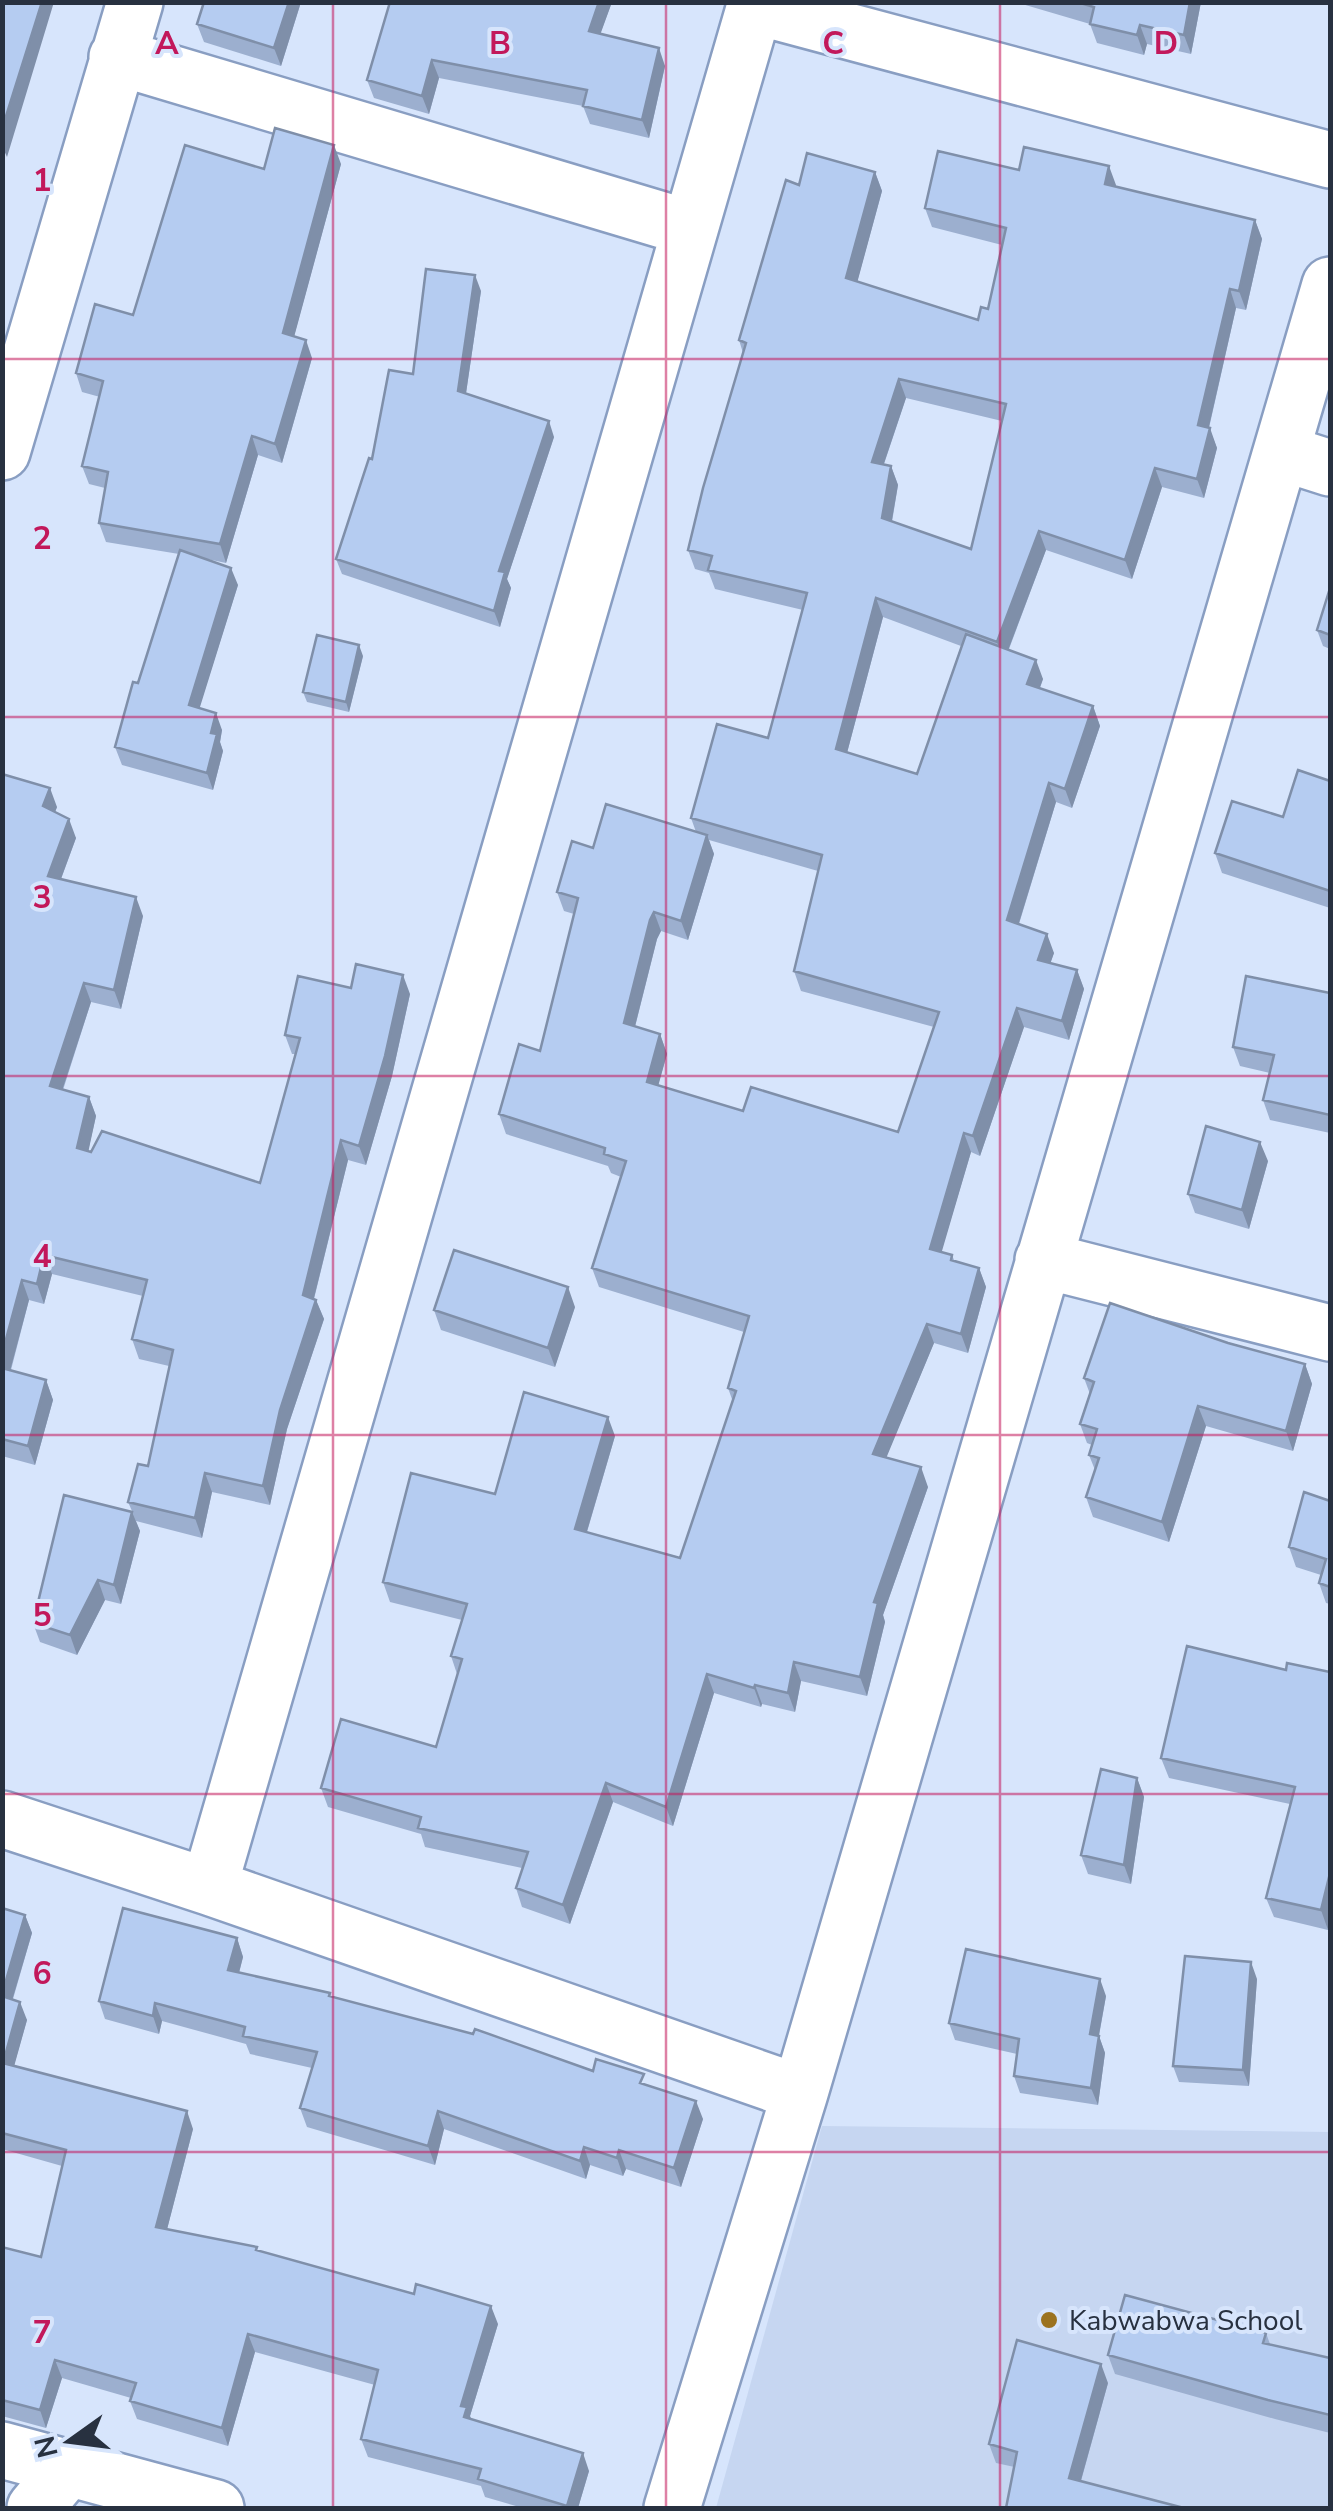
<svg xmlns="http://www.w3.org/2000/svg" width="1333" height="2511" viewBox="0 0 1333 2511" font-family="'Nunito Sans',sans-serif">
<style>
.built{fill:#c6d6f1}
.lines{fill:none;stroke-linecap:round;stroke-linejoin:round}
.minor-casing{stroke:#899ec2;stroke-width:60}
.minor{stroke:#fff;stroke-width:55}
.wall{fill:#9cafcf;fill-rule:evenodd}
.shaded-wall{fill:#7f8fa9}
.building{fill:#b5ccf1;stroke:#7f8fa9;stroke-width:2.5;fill-rule:evenodd}
.grid{fill:none;stroke:#c2185b;stroke-width:2.5;stroke-opacity:0.55}
.poi-dot{fill:#9c7320;stroke:#d7e5fc;stroke-width:4}
.labels{text-anchor:middle;stroke-width:8;stroke-linejoin:round;paint-order:stroke}
.poi-label{font-size:28px;fill:#283140;stroke:#d7e5fc;text-anchor:start}
.grid-label{font-size:32px;text-anchor:middle;font-weight:bold;fill:#c2185b;stroke:#d7e5fc;stroke-width:8;stroke-linejoin:round;paint-order:stroke}
</style>
<rect width="100%" height="100%" fill="#d7e5fc"/>
<path class="built" d="M822,2126L1330,2132V2508H716Z"/>
<g class="lines">
<g class="minor-casing">
<path id="minor" d="M754,6L1330,160
M117,57L689,228
M2,452L135,2
M1283,453L1330,468
M1043,1260L1330,1333
M2,1819L209,1887L800,2093
M209,1887L756,2
M2,2450L216,2508
M35,2508L70,2466
M672,2508L800,2093L1330,285"/>
</g>
<use href="#minor" class="minor"/>
</g>
<path class="wall" d="M301,2L281,66L204,42L197,24Z
M612,2L600,34L665,66L649,138L590,124L583,106L439,78L429,114L374,98L367,80Z
M1015,2H1201L1191,54L1147,44L1144,55L1097,43L1090,24Z
M341,164L294,336L312,358L282,463L258,455L226,563L207,559L238,585L199,708L222,730L220,742L223,751L213,790L122,765L115,747L138,683L179,554L106,542L99,523L105,488L89,484L82,466L100,397L82,392L76,373L133,315L264,169Z
M1019,170L1116,185V187L1255,220L1262,239L1246,310L1236,308L1209,428L1217,448L1204,498L1162,487L1132,579L1046,550L1009,649L1043,679L1040,688L1093,706L1100,726L1072,808L1056,802L1019,924L1054,953L1050,963L1077,970L1084,989L1069,1040L1024,1027L980,1156L971,1152L941,1252L952,1255L954,1260L979,1268L986,1287L968,1353L934,1343L886,1457L928,1487L883,1615L885,1622L867,1696L801,1681L795,1712L762,1704L761,1707L714,1693L673,1826L613,1802L570,1924L522,1907L516,1888L522,1868L425,1847L421,1834L328,1807L321,1788L436,1747L457,1674L451,1656L462,1620L390,1602L383,1582L495,1494L615,1436L587,1532L680,1558L733,1402L728,1388L744,1332L599,1287L592,1268L621,1177L611,1173L608,1166L506,1134L499,1114L540,1051L574,914L564,911L557,892L593,848L696,832L691,818L768,738L803,610L715,589L709,573L695,569L688,550L743,353L739,340L799,185L875,172L882,191L857,282L978,320L988,309L1002,245L932,227L925,208ZM906,398L1002,421L971,549L892,522L898,485L891,466L884,464ZM883,617L961,646L917,774L847,753ZM709,840L818,871L794,971L801,991L934,1027L898,1132L743,1111L658,1085L667,1054L660,1034L635,1027L657,939L661,931L688,940L714,854Z
M481,291L466,393L554,437L507,579L511,588L500,627L342,574L336,559L372,459Z
M1330,588V649L1323,646L1317,630Z
M363,656L349,712L307,702L303,692Z
M2,774L57,807L55,812L76,838L61,879L143,916L121,1009L91,1002L63,1090L89,1097L96,1116L88,1151L260,1183L295,1054H292L285,1035L351,988L410,994L392,1076L366,1165L348,1160L314,1299L316,1300L324,1319L287,1429L270,1505L212,1492L202,1538L136,1521L140,1531L121,1604L105,1600L77,1655L40,1642L33,1623L132,1511L128,1502L148,1466L169,1366L139,1359L132,1339L143,1296L52,1274L44,1304L29,1300L11,1370L46,1380L53,1400L35,1465L2,1456Z
M1330,781V908L1222,873L1215,853L1283,817Z
M1330,993V1133L1270,1120L1263,1100L1270,1073L1240,1066L1233,1047Z
M1268,1161L1249,1229L1195,1213L1188,1194Z
M575,1307L555,1367L441,1330L434,1310Z
M1228,1343L1305,1364L1312,1384L1293,1451L1206,1426L1169,1542L1093,1517L1086,1497L1095,1470L1089,1455L1092,1445L1087,1443L1080,1424L1090,1394L1084,1378Z
M1330,1501V1604L1326,1603L1319,1583L1321,1575L1296,1567L1289,1547Z
M1286,1670L1328,1930L1274,1917L1266,1898L1290,1804L1169,1778L1161,1758Z
M1137,1778L1144,1797L1131,1884L1088,1874L1081,1855Z
M2,1908L25,1915L32,1933L13,1999L27,2020L14,2065L193,2129L167,2229L258,2251L498,2324L470,2416L471,2419L589,2471L578,2508H523L485,2497L481,2486L368,2457L361,2439L375,2385L255,2352L228,2446L137,2419L130,2401L131,2398L62,2378L46,2428L2,2416V2247L41,2257L62,2166L2,2149Z
M237,1938L243,1957L239,1973L330,1993L331,1997L647,2085L703,2119L681,2187L626,2169L623,2176L590,2165L586,2179L444,2129L435,2165L307,2127L300,2108L312,2068L250,2054L246,2044L162,2021L159,2034L105,2019L99,2001Z
M1257,1979L1249,2086L1179,2082L1173,2066Z
M1106,1996L1099,2036L1105,2053L1098,2105L1020,2093L1014,2076L1017,2054L955,2040L949,2023Z
M1266,2333L1270,2344L1330,2358V2433L1275,2419L1115,2374L1108,2355Z
M1108,2383L1081,2481L996,2463L989,2444Z"/>
<path class="shaded-wall" d="M42,2H54L7,157L2,146V129Z
M289,2H301L281,66L274,48Z
M599,2H612L595,49L589,31Z
M1190,2H1201L1191,54L1184,35Z
M1140,25L1147,44L1144,55L1137,35Z
M659,48L665,66L649,138L642,120Z
M432,60L439,78L429,114L422,96Z
M334,145L341,164L290,352L283,333Z
M1109,166L1116,185L1112,203L1105,184Z
M875,172L882,191L853,298L846,278Z
M1255,220L1262,239L1246,310L1239,291Z
M475,275L481,291L464,407L458,391Z
M1230,289L1236,308L1205,444L1198,425Z
M306,340L312,358L282,463L275,444Z
M899,379L906,398L878,481L872,462Z
M549,421L554,437L507,579L511,588L500,627L494,611L499,571Z
M1210,428L1217,448L1204,498L1197,479Z
M252,436L258,455L226,563L220,544Z
M891,466L898,485L889,537L882,518Z
M1155,468L1162,487L1132,579L1125,560Z
M1039,531L1046,550L1004,661L997,642Z
M231,568L238,585L195,723L189,705Z
M876,598L883,617L843,768L836,749Z
M359,645L363,656L349,712L346,702Z
M1036,660L1043,679L1034,703L1027,684Z
M1093,706L1100,726L1072,808L1065,789Z
M216,713L222,730L220,742L223,751L213,790L207,773L211,733Z
M1049,783L1056,802L1014,939L1007,920Z
M50,788L57,807L50,825L43,806Z
M69,819L76,838L55,895L48,876Z
M707,835L714,854L688,940L681,921Z
M136,897L143,916L121,1009L114,990Z
M654,912L661,931L657,939L631,1042L624,1023L650,920Z
M1047,934L1054,953L1045,979L1038,960Z
M1077,970L1084,989L1069,1040L1062,1021Z
M403,975L410,994L392,1076L366,1165L359,1146Z
M84,983L91,1002L57,1106L50,1086Z
M1017,1008L1024,1027L980,1156L973,1136Z
M660,1034L667,1054L654,1101L647,1082Z
M89,1097L96,1116L85,1167L77,1148Z
M964,1133L971,1152L937,1268L930,1249Z
M341,1140L348,1160L310,1314L303,1295Z
M1260,1142L1268,1161L1249,1229L1242,1210Z
M44,1255L52,1274L44,1304L37,1284Z
M979,1268L986,1287L968,1353L961,1334Z
M22,1280L29,1300L6,1386L2,1376V1354Z
M568,1287L575,1307L555,1367L548,1348Z
M316,1300L324,1319L287,1429L270,1505L263,1486L280,1410Z
M927,1324L934,1343L880,1473L873,1454Z
M1305,1364L1312,1384L1293,1451L1286,1431Z
M46,1380L53,1400L35,1465L28,1446Z
M1198,1406L1206,1426L1169,1542L1162,1522Z
M608,1417L615,1436L582,1548L575,1529Z
M921,1467L928,1487L883,1615L885,1622L867,1696L860,1677L874,1602Z
M205,1473L212,1492L202,1538L195,1518Z
M132,1512L140,1531L121,1604L114,1585Z
M98,1580L105,1600L77,1655L70,1635Z
M794,1662L801,1681L795,1712L788,1693Z
M707,1674L714,1693L673,1826L666,1807Z
M755,1685L762,1704L761,1707L754,1688Z
M1137,1778L1144,1797L1131,1884L1124,1865Z
M606,1783L613,1802L570,1924L563,1905Z
M1330,1873V1920L1328,1930L1321,1910Z
M25,1915L32,1933L8,2014L2,1994Z
M237,1938L243,1957L235,1988L228,1970Z
M1251,1962L1257,1979L1249,2086L1243,2070Z
M1100,1979L1106,1996L1096,2051L1090,2034Z
M20,2002L27,2020L10,2081L3,2063Z
M155,2003L162,2021L159,2034L153,2016Z
M1099,2036L1105,2053L1098,2105L1091,2088Z
M696,2101L703,2119L681,2187L674,2168Z
M187,2111L193,2129L163,2245L156,2227Z
M438,2111L444,2129L435,2165L428,2146Z
M584,2147L590,2165L586,2179L580,2161Z
M619,2150L626,2169L623,2176L617,2158Z
M491,2306L498,2324L470,2416L473,2425L471,2435L461,2406Z
M248,2334L255,2352L228,2446L222,2428Z
M55,2360L62,2378L46,2428L40,2410Z
M1101,2364L1108,2383L1076,2498L1069,2478Z
M583,2453L589,2471L578,2508H568L567,2506Z"/>
<path class="building" d="M2,2H42L2,129Z
M204,2H289L274,48L197,24Z
M390,2H599L589,31L659,48L642,120L583,106L587,90L432,60L422,96L367,80Z
M1077,2H1190L1184,35L1140,25L1137,35L1090,24L1094,7Z
M275,128L334,145L283,333L306,340L275,444L252,436L220,544L99,523L108,472L82,466L103,381L76,373L95,304L133,315L185,145L264,169Z
M1024,147L1109,166L1105,184L1255,220L1239,291L1230,289L1198,425L1210,428L1197,479L1155,468L1125,560L1039,531L997,642L876,598L836,749L917,774L966,634L1036,660L1027,684L1093,706L1065,789L1049,783L1007,920L1047,934L1038,960L1077,970L1062,1021L1017,1008L973,1136L964,1133L930,1249L952,1255L951,1260L979,1268L961,1334L927,1324L873,1454L921,1467L874,1602L878,1603L860,1677L794,1662L788,1693L755,1685L754,1688L707,1674L666,1807L606,1783L563,1905L516,1888L528,1852L418,1828L421,1817L321,1788L341,1719L436,1747L462,1659L451,1656L467,1604L383,1582L411,1473L495,1494L524,1392L608,1417L575,1529L680,1558L736,1391L728,1388L749,1316L592,1268L626,1161L604,1154L605,1148L499,1114L519,1044L540,1051L578,898L557,892L572,841L593,848L606,804L707,835L681,921L654,912L650,920L624,1023L660,1034L647,1082L743,1111L751,1087L898,1132L939,1012L794,971L822,855L691,818L717,724L768,738L807,593L708,570L712,556L688,550L703,488L746,343L739,340L786,180L799,185L807,153L875,172L846,278L978,320L981,307L988,309L1006,228L925,208L938,151L1019,170ZM899,379L1006,404L971,549L882,518L891,466L872,462Z
M426,269L475,275L458,391L549,421L499,571L505,572L494,611L336,559L369,458L372,459L389,370L413,374Z
M180,550L231,568L189,705L216,713L211,733L217,734L207,773L115,747L133,682L138,683Z
M1330,588V635L1317,630Z
M317,635L359,645L346,702L303,692Z
M1298,770L1330,781V891L1215,853L1232,801L1283,817Z
M2,774L50,788L43,806L69,819L48,876L136,897L114,990L84,983L50,1086L89,1097L77,1148L91,1152L102,1131L260,1183L300,1038L285,1035L298,976L351,988L356,964L403,975L385,1056L359,1146L341,1140L303,1295L316,1300L280,1410L263,1486L205,1473L195,1518L128,1502L138,1464L148,1466L173,1350L132,1339L147,1280L44,1255L37,1284L22,1280L2,1354Z
M1246,976L1330,993V1115L1263,1100L1274,1055L1233,1047Z
M1206,1126L1260,1142L1242,1210L1188,1194Z
M454,1250L568,1287L548,1348L434,1310Z
M1110,1303L1228,1343L1305,1364L1286,1431L1198,1406L1162,1522L1086,1497L1099,1458L1089,1455L1097,1429L1080,1424L1094,1382L1084,1378Z
M2,1368L46,1380L28,1446L2,1439Z
M1304,1492L1330,1501V1587L1319,1583L1326,1559L1289,1547Z
M64,1495L132,1512L114,1585L98,1580L70,1635L33,1623Z
M1187,1646L1286,1670L1287,1663L1330,1672V1873L1321,1910L1266,1898L1295,1787L1161,1758Z
M1101,1769L1137,1778L1124,1865L1081,1855Z
M2,1908L25,1915L2,1994Z
M123,1908L237,1938L228,1970L330,1993L329,1996L473,2034L475,2029L593,2071L596,2059L644,2074L640,2083L696,2101L674,2168L619,2150L617,2158L584,2147L580,2161L438,2111L428,2146L300,2108L317,2052L243,2036L245,2027L155,2003L153,2016L99,2001Z
M966,1949L1100,1979L1090,2034L1099,2036L1091,2088L1014,2076L1019,2039L949,2023Z
M1185,1956L1251,1962L1243,2070L1173,2066Z
M2,1996L20,2002L3,2063L187,2111L156,2227L257,2247L256,2250L414,2294L416,2284L491,2306L461,2406L467,2407L464,2417L583,2453L567,2506L478,2479L481,2469L361,2439L378,2370L248,2334L222,2428L130,2401L136,2383L55,2360L40,2410L2,2400V2247L41,2257L66,2150L2,2133Z
M1125,2295L1266,2333L1263,2343L1330,2358V2415L1268,2400L1108,2355Z
M1017,2340L1101,2364L1069,2478L1184,2508H1006L1017,2452L989,2444Z"/>
<path class="grid" d="M333,2V2508M666,2V2508M1000,2V2508M2,359H1330M2,717H1330M2,1076H1330M2,1435H1330M2,1794H1330M2,2152H1330"/>
<circle class="poi-dot" cx="1049" cy="2320" r="10"/>
<g class="labels">
<g class="poi-label">
<text x="1069" y="2330">Kabwabwa School</text>
</g>
</g>
<g class="grid-label">
<text x="167" y="54">A</text>
<text x="500" y="54">B</text>
<text x="833" y="54">C</text>
<text x="1166" y="54">D</text>
<text x="42" y="191">1</text>
<text x="42" y="549">2</text>
<text x="42" y="908">3</text>
<text x="42" y="1267">4</text>
<text x="42" y="1626">5</text>
<text x="42" y="1984">6</text>
<text x="42" y="2343">7</text>
</g>
<rect width="1333" height="2511" fill="none" stroke="#283140" stroke-width="10"/>
<g transform="translate(70 2441) rotate(256)" stroke="#d7e5fc" stroke-width="8" paint-order="stroke">
<path d="M0-8L18 38L0 25L-18 38Z" fill="#283140"/>
<text y="-15" font-size="28" font-weight="bold" text-anchor="middle" fill="#283140">N</text>
</g>
</svg>
